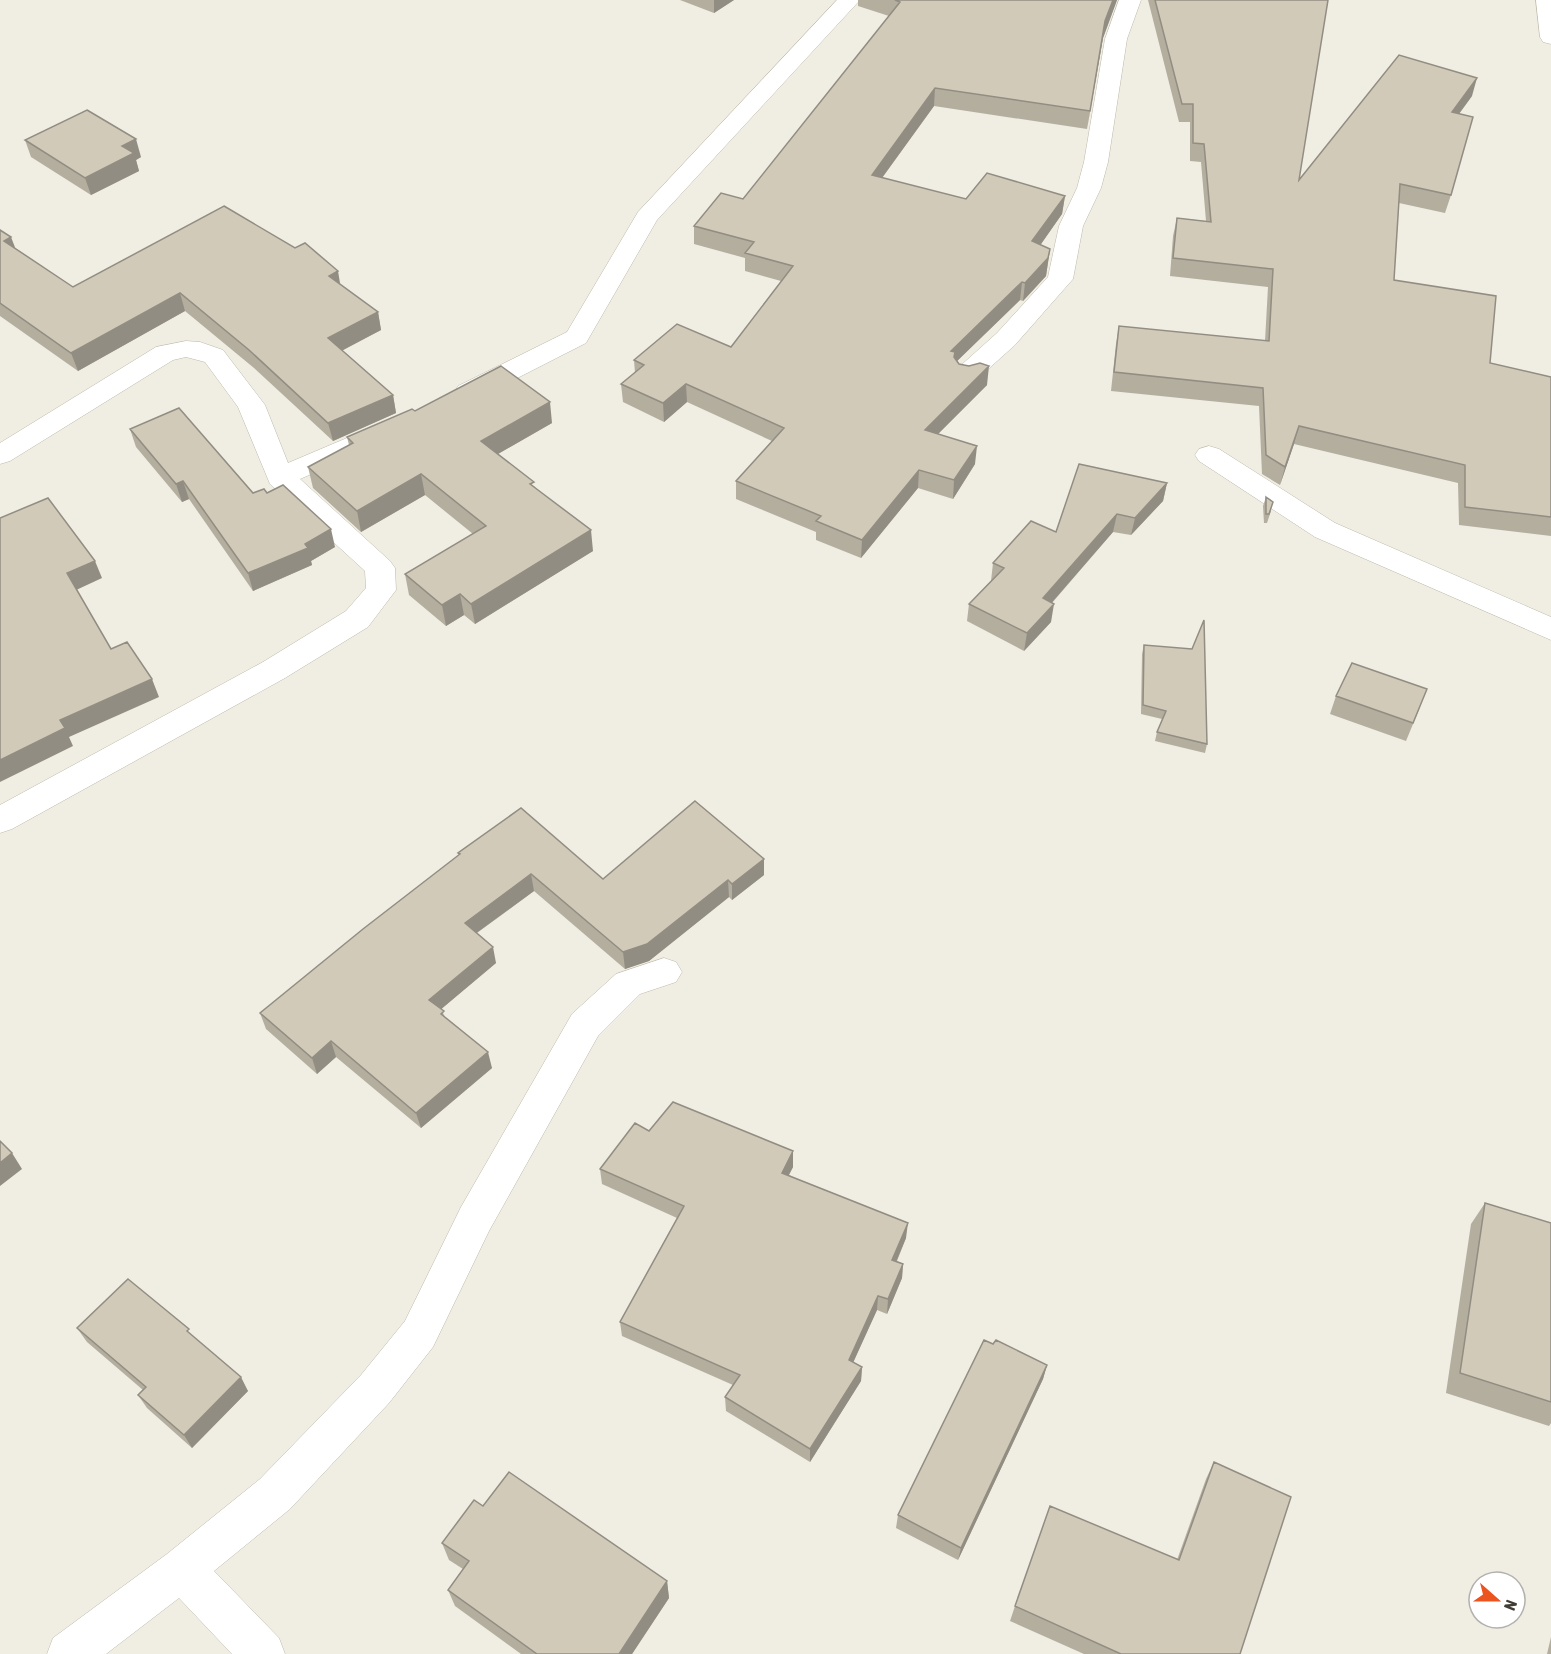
<svg xmlns="http://www.w3.org/2000/svg" width="1551" height="1654" viewBox="0 0 1551 1654" font-family="'Asap Condensed',sans-serif">
<style>
.lines{fill:none;stroke-linecap:round;stroke-linejoin:round}
.minor-casing{stroke:#beb9a9;stroke-width:1}
.minor{fill:#fff;fill-rule:evenodd}
.wall{fill:#b4ae9f}
.shaded-wall{fill:#928d82}
.building{fill:#d1cab9;stroke:#928d82;stroke-width:1.5}
</style>
<rect width="100%" height="100%" fill="#f0ede3"/>
<g class="lines">
<g class="minor-casing">
<path id="minor" d="M837,0H860L657,220L586,343L478,398L468,401L458,398L455,392L458,386L567,332L638,212Z
M1119,0H1141L1127,39L1108,162L1101,188L1083,226L1073,279L1015,345L976,380L967,382L958,380L954,374L958,368L997,333L1048,277L1059,226L1077,188L1084,162L1105,39Z
M1536,0H1551V44L1543,42L1540,37Z
M186,341L200,342L223,350L265,405L288,463L354,435L364,432L374,435L378,441L374,447L300,479L390,561L395,568L396,590L368,627L285,678L12,829L0,833V805L263,662L346,611L366,588L365,571L270,484L238,407L205,362L186,357L173,360L10,461L0,464V443L156,347Z
M1209,446L1219,449L1335,523L1551,617V640L1315,537L1199,461L1195,455L1199,449Z
M664,958L676,962L682,972L676,982L640,994L598,1036L489,1231L433,1347L389,1403L290,1509L214,1571L279,1638L285,1654H232L179,1598L106,1654H47L53,1638L167,1554L260,1479L361,1375L405,1321L461,1207L572,1014L616,974Z"/>
</g>
<use href="#minor" class="minor"/>
</g>
<path class="wall" d="M680,0H734L714,13Z
M858,0H1117L1103,38L1087,129L934,106L882,178L966,199L1065,196L1062,214L1040,245L1050,249L1046,276L1023,301L1020,300L957,361L959,364L987,385L938,434L975,464L953,499L918,488L861,558L816,540V532L736,499V481L772,441L687,402L664,422L623,402L621,384L635,373L634,360L731,347L781,281L745,271V258L694,244V226L743,199L889,16L858,6Z
M1148,0H1328L1299,180L1472,96L1459,114L1451,195L1445,213L1399,203L1394,280L1490,363L1551,377V536L1459,525L1458,483L1294,444L1280,485L1262,474L1259,406L1111,391L1116,344L1119,326L1265,341L1268,287L1170,276L1173,236L1177,218L1206,221L1201,162L1190,161V122H1179Z
M25,140L141,157L136,160L139,171L91,195L31,157Z
M0,230L15,248L73,287L340,284L378,312L381,330L342,350L393,395L396,413L333,441L254,368L185,311L78,371L0,316Z
M415,411L552,423L498,454L535,487L593,551L475,624L464,615L446,626L409,595L405,574L473,534L425,495L361,532L313,488L308,467L349,445L347,437Z
M130,429L253,493H267L335,547L311,561L312,565L253,591L189,499L182,502L136,447Z
M1167,483L1163,501L1131,535L1113,532L1052,603L1051,622L1024,651L967,621L969,604L991,581L993,563L1056,532Z
M1266,497L1271,511L1267,523H1264L1263,506Z
M1144,645L1207,744L1205,753L1155,741L1157,732L1162,719L1141,714L1142,654Z
M1336,696L1420,707L1406,741L1330,714Z
M458,853L603,879L764,859V875L732,900L729,897L649,961L625,969L534,891L477,933L496,963L441,1009L445,1017L492,1068L421,1128L336,1057L317,1074L266,1029L260,1013L459,855Z
M649,1131L793,1167L789,1175L906,1238L897,1261L903,1264L902,1278L887,1314L877,1310L853,1362L862,1367L861,1381L810,1462L726,1411L725,1397L733,1385L622,1336L620,1322L677,1218L602,1184L600,1169Z
M1485,1203L1551,1223V1423L1549,1426L1446,1393L1471,1224Z
M77,1328L193,1336L248,1391L192,1448L147,1408L138,1395L143,1390L87,1342Z
M993,1344L1047,1365L1043,1379L958,1560L896,1528L898,1515Z
M1214,1462L1240,1654H1084L1010,1621L1015,1606L1177,1560L1206,1479Z
M483,1506L667,1581L669,1598L632,1654H521L455,1606L448,1590L463,1569L449,1560L442,1543Z
M1551,1637V1654H1547Z"/>
<path class="shaded-wall" d="M714,0H734L714,13Z
M1113,0H1117L1103,38L1087,129L1105,21Z
M1477,78L1472,96L1447,130L1452,112Z
M935,88L934,106L871,193L872,175Z
M136,139L141,157L136,160L139,171L91,195L85,178L122,146Z
M1065,196L1062,214L1030,260L1032,241Z
M11,237L18,255L4,241Z
M1050,249L1046,276L1023,301L1025,283Z
M338,271L341,289L329,276Z
M1022,282L1020,300L954,364L951,351Z
M180,293L185,311L78,371L71,353Z
M378,312L381,330L332,356L328,338Z
M989,366L987,385L924,448L925,430Z
M686,384L687,402L664,422L663,403Z
M393,395L396,413L333,441L328,423Z
M550,402L552,423L484,462L481,441Z
M1299,426L1294,444L1280,485L1285,467Z
M977,446L975,464L953,499L954,480Z
M919,470L918,488L861,558L862,540Z
M421,474L425,495L361,532L357,511Z
M183,481L189,499L182,502L176,484Z
M1167,483L1163,501L1131,535L1135,518Z
M1117,514L1113,532L1040,616L1043,598Z
M331,529L335,547L311,561L312,565L253,591L248,573L305,544Z
M591,530L593,551L475,624L471,604Z
M95,561L102,578L74,591L67,573Z
M460,594L464,615L446,626L442,605Z
M1054,604L1051,622L1024,651L1027,633Z
M152,679L159,697L69,737L73,746L0,782V760L60,720Z
M764,859V875L732,900V884Z
M531,874L534,891L468,939L465,923Z
M728,880L729,897L649,961L625,969L623,952Z
M493,947L496,963L433,1016L429,1000Z
M331,1041L336,1057L317,1074L312,1058Z
M488,1052L492,1068L421,1128L416,1113Z
M793,1151V1167L782,1188V1173Z
M12,1153L22,1169L0,1186V1163Z
M908,1223L906,1238L891,1274L892,1260Z
M903,1264L902,1278L887,1314L888,1299Z
M878,1296L877,1310L848,1374L849,1360Z
M1047,1365L1043,1379L958,1560L961,1548Z
M862,1367L861,1381L810,1462V1449Z
M241,1377L248,1391L192,1448L184,1435Z
M667,1581L669,1598L632,1654H619Z"/>
<path class="building" d="M895,0H1113L1105,21L1090,111L935,88L872,175L966,199L987,173L1065,196L1032,241L1050,249L1048,258L1025,283L1022,282L951,351L955,352L954,357L959,364L969,366L980,363L989,366L925,430L977,446L954,480L919,470L862,540L816,521L821,516L736,481L784,428L686,384L663,403L621,384L644,365L634,360L677,324L731,347L793,266L745,253L754,242L694,226L721,193L743,199L900,2Z
M1155,0H1328L1299,180L1399,55L1477,78L1452,112L1473,117L1451,195L1400,184L1394,280L1496,296L1490,363L1551,377V517L1465,507V465L1299,426L1285,467L1266,455L1263,388L1114,372L1119,326L1269,341L1273,269L1173,258L1177,218L1211,222L1204,144L1193,143V104H1182Z
M87,110L136,139L122,146L134,153L85,178L25,140Z
M224,206L295,248L305,243L338,271L329,276L378,312L328,338L393,395L328,423L249,350L180,293L71,353L0,303V230L11,237L4,241L73,287Z
M501,366L550,402L481,441L534,482L530,484L591,530L471,604L460,594L442,605L405,574L486,526L421,474L357,511L308,467L353,443L347,437L412,409L415,411Z
M179,408L253,493L264,489L267,493L283,485L331,529L305,544L308,548L248,573L183,481L176,484L130,429Z
M1079,464L1167,483L1135,518L1117,514L1043,598L1054,604L1027,633L969,604L1004,568L993,563L1031,521L1056,532Z
M1266,497L1273,502L1269,514H1266Z
M48,498L95,561L67,573L111,649L127,642L152,679L60,720L65,728L0,760V518Z
M1204,620L1207,744L1157,732L1166,711L1143,705L1144,645L1192,649Z
M1352,663L1427,689L1413,723L1336,696Z
M695,801L764,859L732,884L728,880L647,944L623,952L531,874L465,923L493,947L429,1000L444,1011L441,1014L488,1052L416,1113L331,1041L312,1058L260,1013L363,929L460,854L458,853L521,808L603,879Z
M673,1102L793,1151L782,1173L908,1223L892,1260L903,1264L888,1299L878,1296L849,1360L862,1367L810,1449L725,1397L740,1375L620,1322L684,1206L600,1169L635,1123L649,1131Z
M0,1141L12,1153L0,1163Z
M1485,1203L1551,1223V1402L1460,1373Z
M128,1279L189,1329L187,1331L241,1377L184,1435L138,1395L146,1387L77,1328Z
M984,1340L993,1344L996,1340L1047,1365L961,1548L898,1515Z
M1214,1462L1291,1497L1240,1654H1121L1015,1606L1050,1506L1179,1560Z
M509,1472L667,1581L619,1654H537L448,1590L469,1561L442,1543L474,1500L483,1506Z"/>
<g transform="translate(1497 1600) rotate(111)"><circle r="28" fill="#ffffff" stroke="#b3b1ae" stroke-width="1.5"/>
<path d="M0-4.5L10 22L0 15L-10 22Z" fill="#eb531f"/>
<text y="-9" font-size="16" font-weight="bold" text-anchor="middle" fill="#413d34">N</text>
</g>
</svg>
